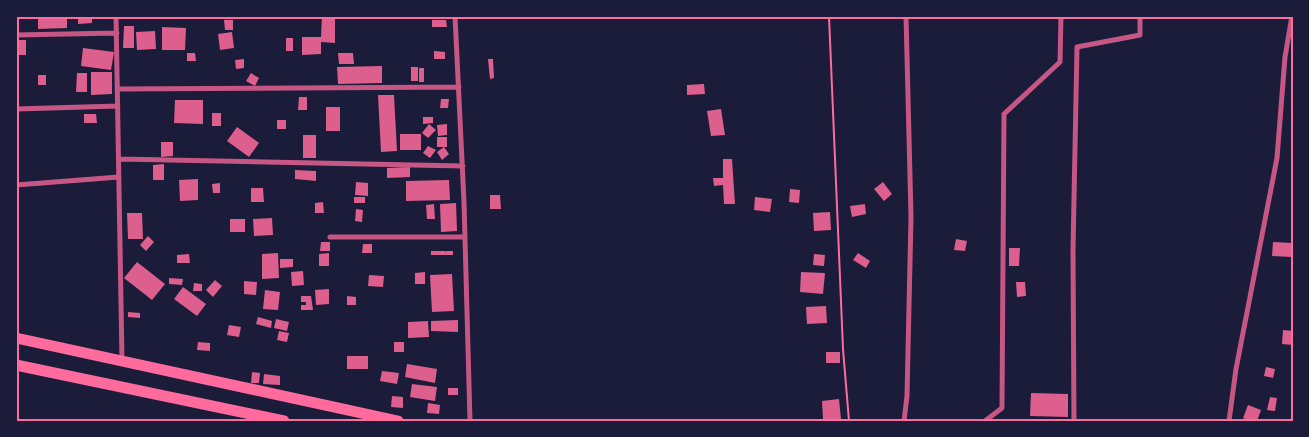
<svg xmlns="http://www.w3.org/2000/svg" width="1309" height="437" viewBox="0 0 1309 437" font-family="Figtree,sans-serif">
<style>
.building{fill:#dd5f8e}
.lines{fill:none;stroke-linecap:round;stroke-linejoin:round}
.path{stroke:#ff6b9d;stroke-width:2}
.minor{stroke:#c65784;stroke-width:5}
.trunk{stroke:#ff6b9d;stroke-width:11}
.neatline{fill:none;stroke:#ff6b9d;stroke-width:2}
</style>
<rect width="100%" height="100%" fill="#1b1b3a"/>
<path class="building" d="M67,16V28L38,29V17Z
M322,16H335V43L321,42V54L302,55V37H321Z
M92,18V23L78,24V19Z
M224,20H233V30H225Z
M432,20H446L447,27H432Z
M124,26H134V48H123Z
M162,27L186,28L185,50H162Z
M155,31L156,49L137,50L136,32Z
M232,32L234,48L220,50L218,34Z
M286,38H293V51H286Z
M18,40H26V55H18Z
M83,48L114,52L111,70L81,66Z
M434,51L445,52V59H434Z
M187,53H195L196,61H187Z
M338,53H353L354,64H339Z
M244,59V68L236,69L235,60Z
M488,59H493L494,78L490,79Z
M382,66V83L338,84L337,67Z
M411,67H418V81H411Z
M419,68H424V82H419Z
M91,72H112V94L91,95Z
M77,73H87V92H76Z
M251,73L259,78L255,86L246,81Z
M38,75H46V85H38Z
M704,84L705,94L687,95V85Z
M378,95H394L397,151L381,152Z
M299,97H307V110H298Z
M441,99H449L448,108H440Z
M175,100H203V124L174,123Z
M326,107H340V131H326Z
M721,109L725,135L711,136L707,111Z
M212,113H221V126H212Z
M84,114H96L97,123H84Z
M423,117H433V123L423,124Z
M277,120H286V129H277Z
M429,124L436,130L428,138L422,133Z
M447,124V135L438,136L437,125Z
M237,127L259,143L249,157L227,141Z
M400,134H421V150H400Z
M303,135H316V158H303Z
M437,137H447V147H437Z
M161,142H173V156L161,157Z
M428,146L436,150L430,158L423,153Z
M444,147L449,154L442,160L437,152Z
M723,159H732L735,204H724L723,185L714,186L713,178H723Z
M164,164V180H153V165Z
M410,167V177L387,178V168Z
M295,170L316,171V181L295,179Z
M198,179V200L180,201L179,180Z
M449,180L450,200L406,201V181Z
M356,182L368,183V196L355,195Z
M883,182L892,194L884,201L874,189Z
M220,183V193H213L212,184Z
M251,188H263L264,202H251Z
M790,189L800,190L799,203L789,202Z
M490,195H500L501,209H490Z
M354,197H365V203H354Z
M755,197L772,199L770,212L754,210Z
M323,202L324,213H315V203Z
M456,203L457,231L441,232L440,204Z
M434,204L435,219H427L426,205Z
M865,204L866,214L852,217L850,206Z
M356,209L363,210L362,222L355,221Z
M830,212L831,230L814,231L813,213Z
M127,213H142L143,239H128Z
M272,218L273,235L254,236L253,219Z
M230,219H245V232H230Z
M148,236L154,242L146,251L140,245Z
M956,239L967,241L965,251L954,250Z
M321,242H330V251H320Z
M1273,242L1293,243L1292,257L1272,256Z
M363,244H372V253H362Z
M1009,248H1020L1019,266H1009Z
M431,251H445V252L446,251H453V255H431Z
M278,253L279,278L262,279V254Z
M329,253V266H319V254Z
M858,253L870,261L866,268L853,260Z
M189,254L190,263H177V255Z
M814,254L825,255L824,266L813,265Z
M280,259H293V267L280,268Z
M137,262L165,284L152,300L124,278Z
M303,271L304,285L292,286L291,272Z
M425,272V284H415V273Z
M801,272L825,273L823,294L800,292Z
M452,274L454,311L432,312L430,275Z
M369,275L384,276L383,287L368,286Z
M169,278L183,279L182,285L169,284Z
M215,280L222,286L213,297L206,290Z
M244,281L257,282L256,295L244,294Z
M1016,282H1025L1026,296L1017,297Z
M194,283L202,284V291H193Z
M183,287L206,304L197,316L174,299Z
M329,289V304L316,305L315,290Z
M265,290L280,292L278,310L263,309Z
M301,296H311L313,310H301V305H306V302H301Z
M347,296L356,297V305H347Z
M826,306L827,323L807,324L806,307Z
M128,312L140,313V318L128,317Z
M258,317L272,321L271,328L256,324Z
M276,319L289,322L287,331L274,328Z
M458,320V332L431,331V321Z
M428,321L429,337L408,338V322Z
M229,325L241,327L239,337L227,335Z
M1283,330L1293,331V345L1282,344Z
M279,331L289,333L287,342L277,340Z
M198,342L210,343V351L197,350Z
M394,342H404V352H394Z
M826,352H840V363H826Z
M347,356H368V369H347Z
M407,364L437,369L435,383L405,377Z
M1266,367L1275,369L1273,378L1264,376Z
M382,371L399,373L397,384L380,381Z
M252,372L260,373L259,383H251Z
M264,374L280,376V385L263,384Z
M412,384L437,387L435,401L410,397Z
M448,388H458V395H448Z
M1031,393L1068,394V417L1030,416Z
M392,396L403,397V408L391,407Z
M1270,397L1277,398L1275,411L1267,410Z
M839,399L841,419L823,420L822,401Z
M428,403L440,405L439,414L427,413Z
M1248,405L1261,410L1257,421H1250L1243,418Z"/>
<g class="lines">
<path class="path" d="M829,16L843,349L849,421"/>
<path class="minor" d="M116,16L122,360
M455,16L464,202L470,421
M16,35L117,33
M118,89L459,87
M16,109L118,106
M119,159L463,166
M16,185L119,177
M330,237H464
M904,421L907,396L911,217L906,16
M985,421L1002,408L1004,114L1060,62L1061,16
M1074,421L1073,250L1077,47L1140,35V16
M1229,421L1236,369L1277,158L1285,57L1292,16"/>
<path class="trunk" d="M16,338L398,421
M16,365L284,421"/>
</g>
<rect width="1309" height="437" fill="none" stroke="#1b1b3a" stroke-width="35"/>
<rect x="18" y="18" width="1274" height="402" class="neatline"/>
</svg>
